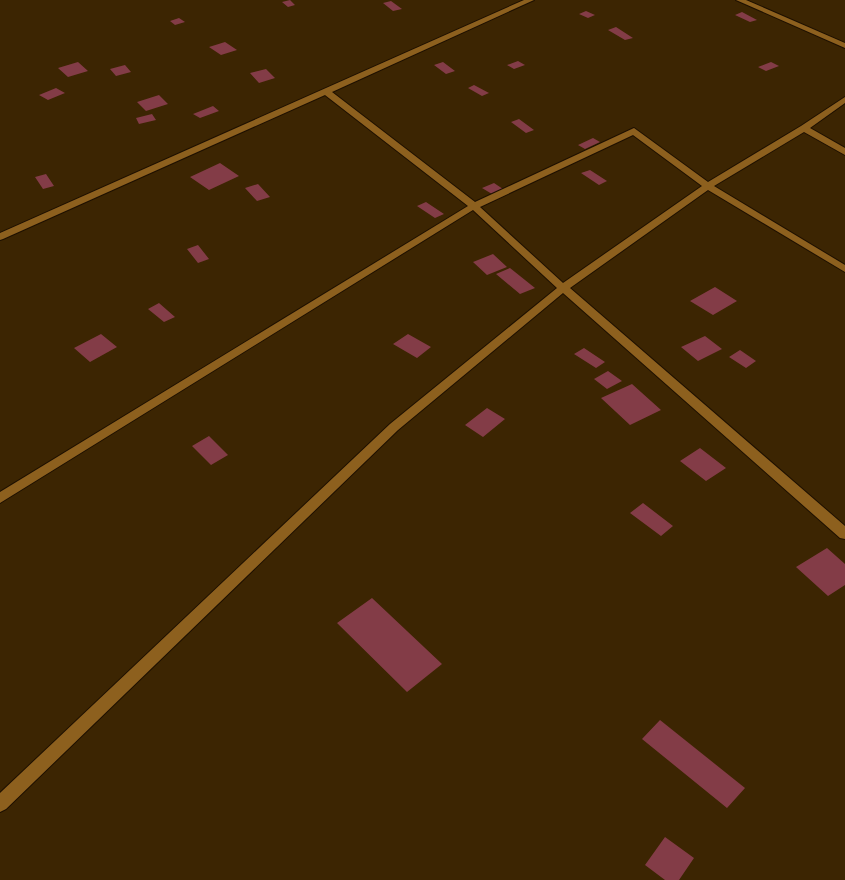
<svg xmlns="http://www.w3.org/2000/svg" width="845" height="880" viewBox="0 0 845 880" font-family="'DM Sans',sans-serif">
<style>
.building{fill:#833c47}
.lines{fill:none;stroke-linecap:round;stroke-linejoin:round}
.minor-casing{stroke:#1e1000;stroke-width:2}
.minor{fill:#8d601e;fill-rule:evenodd}
</style>
<rect width="100%" height="100%" fill="#3c2502"/>
<path class="building" d="M290,0L295,5L288,7L282,2Z
M391,1L402,9L393,11L383,3Z
M586,11L595,15L588,18L579,14Z
M742,12L757,20L750,22L735,15Z
M179,18L185,22L175,25L170,21Z
M616,27L633,38L625,40L608,30Z
M225,42L237,50L221,55L209,47Z
M518,61L525,65L514,69L507,65Z
M78,62L88,71L68,77L58,68Z
M443,62L455,71L446,74L434,65Z
M771,62L779,66L766,71L758,67Z
M125,65L131,72L116,76L110,69Z
M266,69L275,78L259,83L250,73Z
M474,85L489,93L482,96L468,88Z
M56,88L65,93L48,100L39,95Z
M159,95L168,104L146,111L137,102Z
M213,106L219,111L200,118L193,114Z
M152,114L156,120L139,124L136,118Z
M519,119L534,130L526,133L511,122Z
M593,138L600,142L585,149L578,145Z
M220,163L239,176L209,190L190,177Z
M590,170L607,181L599,185L581,173Z
M46,174L54,186L43,189L35,177Z
M494,183L503,189L492,194L482,188Z
M258,184L270,197L257,201L245,188Z
M426,202L444,214L435,218L417,206Z
M198,245L209,259L198,263L187,249Z
M493,254L507,267L487,275L473,262Z
M510,268L535,288L520,294L496,274Z
M715,287L737,301L713,315L690,301Z
M159,303L175,317L164,322L148,309Z
M101,334L117,347L90,362L74,348Z
M408,334L431,347L417,358L393,344Z
M705,336L722,349L698,361L681,347Z
M584,348L605,362L596,368L574,354Z
M740,350L756,361L746,368L729,357Z
M608,371L622,381L607,389L594,379Z
M632,384L661,410L630,425L601,398Z
M487,408L505,419L483,437L465,425Z
M209,436L228,455L211,465L192,446Z
M700,448L726,468L706,481L680,461Z
M643,503L673,526L661,536L630,513Z
M827,548L845,564V585L828,596L796,567Z
M372,598L442,664L407,692L337,623Z
M660,720L745,788L727,808L642,739Z
M665,837L694,858L679,880H665L645,865Z"/>
<g class="lines">
<g class="minor-casing">
<path id="minor" d="M524,0H534L332,92L475,202L634,128L708,182L801,126L845,97V103L810,128L845,148V155L804,132L714,186L845,265V272L708,190L570,288L845,526V539L840,538L563,293L398,430L6,809L0,812V793L390,424L557,288L473,210L0,503V492L468,206L325,95L3,239L0,240V233ZM633,135L702,186L563,283L480,207Z
M736,0H746L845,43V48Z"/>
</g>
<use href="#minor" class="minor"/>
</g>
</svg>
